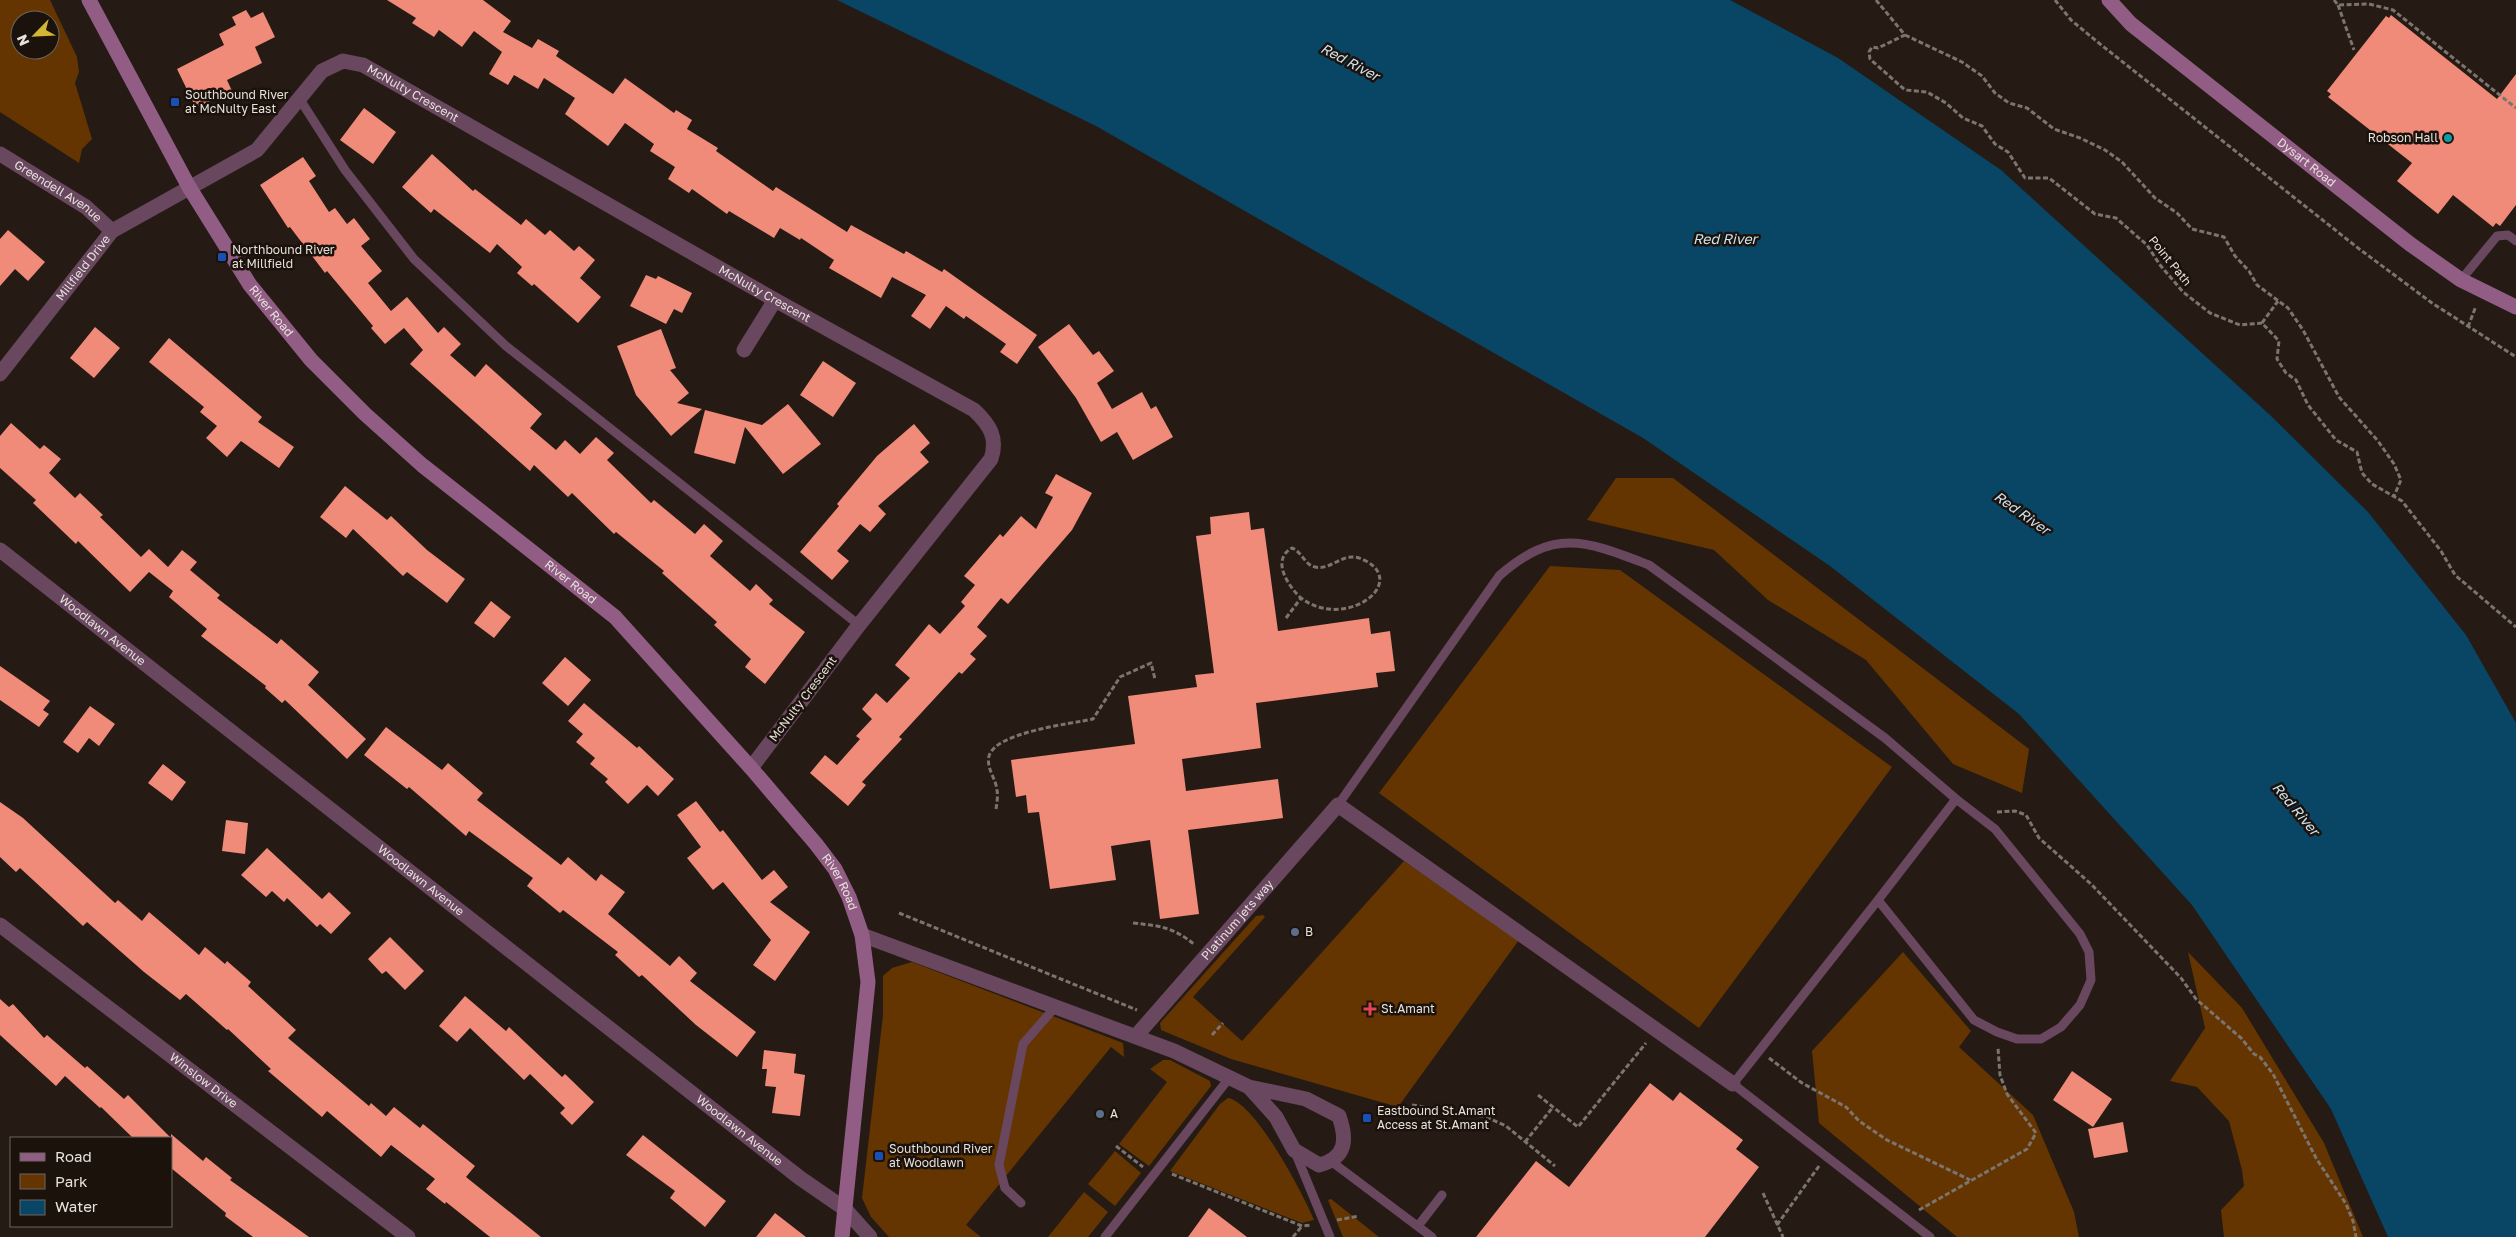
<svg xmlns="http://www.w3.org/2000/svg" width="2516" height="1237" viewBox="0 0 2516 1237" font-family="'Golos Text',sans-serif">
<style>
.green{fill:#643501;fill-rule:evenodd}
.water{fill:#094564}
.building{fill:#f08a79}
.lines{fill:none;stroke-linecap:round;stroke-linejoin:round}
.path{stroke:#7c746e;stroke-width:3;stroke-dasharray:5 2.5;stroke-linecap:butt}
.lane{stroke:#68475f;stroke-width:9}
.street{stroke:#68475f;stroke-width:15}
.secondary{stroke:#925d85;stroke-width:15}
.transit-dot{fill:#1a4fb4;stroke:#1b120b;stroke-width:2}
.culture-dot{fill:#0f9aa8;stroke:#1b120b;stroke-width:2}
.service-dot{fill:#5c6f8a;stroke:#1b120b;stroke-width:2}
.health-dot{fill:#e0444e;stroke:#1b120b;stroke-width:2}
.labels{text-anchor:middle;stroke-width:5;stroke-linejoin:round;paint-order:stroke}
.street-label{font-size:12px;fill:#e7e1dc;stroke:#1b120b}
.poi-label{font-size:12px;fill:#e7e1dc;stroke:#1b120b;text-anchor:start}
.water-label{font-size:14px;font-style:italic;fill:#cde3f2;stroke:#1b120b}
</style>
<rect width="100%" height="100%" fill="#251b14"/>
<path class="green" d="M0,0H50L77,57L79,72L75,83L92,139L82,149L79,163L0,112ZM20,20H50V50H20Z
M1616,478H1673L2029,749L2022,793L1953,764L1866,660L1768,600L1714,550L1587,520Z
M1550,566L1620,570L1892,767L1699,1028L1379,793Z
M1404,861L1519,940L1398,1107L1231,1059L1161,1030L1160,1023L1256,916L1263,915L1265,917L1193,997L1242,1041Z
M1903,952L1971,1031L1959,1047L2033,1115L2074,1212L2079,1237H1957L1819,1123L1812,1051Z
M2188,952L2242,1008L2324,1143L2363,1237H2224L2221,1210L2244,1186L2242,1170L2229,1121L2197,1087L2170,1081L2205,1028Z
M912,962L1123,1043L1124,1057L1111,1047L966,1225L981,1237H889L871,1217L862,1198L883,1015V976L892,968Z
M1163,1060H1170L1210,1081L1211,1086L1149,1166L1119,1144L1167,1082L1150,1069Z
M1228,1098C1256,1103 1303,1194 1314,1220L1302,1223L1170,1171L1220,1104Z
M1115,1151L1141,1173L1115,1206L1088,1184Z
M1084,1192L1108,1212L1088,1237H1048Z
M1331,1199L1379,1237H1343L1328,1200Z"/>
<path class="water" d="M837,0H1730L1838,58L2001,170L2270,415L2368,512L2466,635L2516,723V1237H2388L2331,1109L2192,905L2019,714L1830,566L1643,438L1096,126Z"/>
<path class="building" d="M387,0H483L511,21L503,32L532,48L538,39L559,51L556,56L613,94L625,78L674,113L676,110L692,120L687,129L718,148L716,151L773,191L776,187L847,232L851,225L904,254L906,251L942,272L944,269L1037,335L1017,364L1000,352L1006,344L966,316L964,319L946,306L930,329L911,316L926,295L892,277L881,298L829,268L834,260L801,238L800,240L780,228L774,238L729,211L727,214L692,189L689,193L668,179L675,167L650,151L654,144L625,123L608,146L565,114L575,98L544,78L538,89L514,75L508,85L489,74L502,52L474,31L462,47L439,30L434,37L412,23L416,18Z
M246,10L251,18L263,12L275,37L255,47L262,63L227,80L232,91L196,108L177,69L224,45L219,34L236,25L232,17Z
M2391,15L2497,99L2516,74V205L2500,226L2496,223L2493,227L2453,195L2438,214L2397,181L2412,163L2328,97L2331,94L2327,91L2386,16L2389,18Z
M364,108L396,132L373,164L340,140Z
M432,154L473,191L475,189L521,225L526,219L545,235L550,230L574,251L579,246L595,260L580,278L601,297L578,323L534,284L532,286L517,273L522,267L497,244L490,253L434,209L431,213L402,187Z
M303,157L316,176L309,181L329,212L335,208L347,224L354,218L370,239L361,246L382,271L368,283L391,311L407,297L438,333L444,327L461,344L450,355L475,377L486,364L542,414L530,428L556,450L565,440L580,454L596,437L614,453L607,460L651,503L654,500L695,534L704,524L723,541L710,556L750,591L756,584L773,600L769,604L805,632L765,684L745,667L751,659L714,625L717,622L662,573L664,571L616,532L614,534L572,493L568,497L534,465L530,471L410,364L423,350L404,328L385,344L371,328L373,326L327,271L325,273L290,227L288,228L260,185Z
M8,230L45,262L28,281L15,269L0,286V239Z
M646,275L656,279L658,276L692,293L682,313L674,309L666,324L630,306Z
M1069,324L1093,355L1099,351L1114,371L1097,383L1112,409L1142,392L1151,409L1156,406L1173,437L1133,460L1117,432L1101,442L1076,398L1038,347Z
M95,327L120,348L94,378L70,358Z
M661,329L676,368L670,370L689,393L677,403L702,409L671,436L636,395L617,346Z
M169,338L262,417L258,422L294,447L279,468L241,441L227,457L206,438L217,426L200,412L204,407L149,362Z
M823,361L856,383L833,417L800,395Z
M788,404L821,444L783,474L745,427L735,464L694,453L705,410L762,425Z
M11,423L40,449L44,445L61,459L49,473L75,498L80,493L103,515L100,517L141,557L149,549L168,567L182,550L197,562L190,570L220,595L217,598L277,644L281,639L319,672L308,685L366,739L347,759L285,700L282,703L265,688L266,686L201,636L207,629L169,597L173,591L149,572L130,592L78,541L76,544L33,503L36,500L0,468V436Z
M914,424L930,443L920,452L929,462L878,506L886,514L870,532L860,524L837,551L849,561L832,580L800,552L839,506L837,504L877,456Z
M1056,474L1092,493L1072,530L1008,604L1001,598L977,627L987,636L970,654L976,659L962,674L959,672L899,737L902,739L862,782L866,785L848,806L810,773L825,755L837,765L860,739L856,736L872,719L862,709L876,693L887,703L910,678L895,665L929,624L940,634L965,606L961,602L975,585L964,576L1000,534L1003,537L1021,516L1036,529L1053,497L1045,493Z
M345,486L387,520L391,516L427,550L465,579L447,603L407,572L403,576L353,529L346,538L320,517Z
M1249,512L1251,530L1264,528L1278,631L1369,618L1371,634L1390,631L1395,671L1376,673L1378,687L1256,703L1261,748L1182,759L1186,791L1278,779L1283,818L1188,830L1199,914L1160,919L1150,840L1111,846L1116,880L1050,889L1039,812L1028,813L1026,795L1016,797L1011,760L1135,744L1128,696L1197,687L1195,675L1214,673L1196,536L1211,534L1210,517Z
M491,601L511,617L494,638L474,623Z
M565,657L591,680L568,706L542,683Z
M0,666L50,701L43,710L49,714L39,727L0,700Z
M584,703L637,748L639,746L674,779L658,796L647,785L628,804L605,782L608,779L590,764L595,758L576,742L583,734L568,721Z
M90,706L115,724L99,746L89,738L78,753L63,742Z
M386,727L442,770L448,763L483,793L477,800L561,865L568,857L596,881L601,874L625,892L608,914L670,966L679,956L697,973L690,981L756,1032L737,1057L696,1025L642,975L639,977L615,955L618,952L563,910L560,913L527,886L533,878L469,831L466,836L409,787L407,789L364,755Z
M163,764L186,782L172,801L148,783Z
M696,801L720,832L723,830L762,880L774,870L788,887L770,902L810,932L775,981L753,965L771,940L723,882L713,890L687,858L701,847L677,815Z
M0,802L23,818L115,903L118,900L142,921L149,912L199,955L205,947L225,964L227,961L251,982L248,986L296,1030L288,1038L369,1106L371,1103L386,1116L394,1107L420,1128L423,1124L475,1166L466,1177L541,1237H490L446,1202L445,1204L426,1189L435,1179L391,1145L381,1157L327,1111L322,1117L268,1071L271,1069L228,1029L227,1030L186,994L180,1000L144,972L87,922L83,926L20,868L16,872L0,857Z
M226,820L248,823L245,854L222,851Z
M267,848L322,899L329,892L351,913L331,934L320,924L317,927L287,898L284,902L272,891L266,897L241,875Z
M390,937L424,971L405,990L386,971L382,974L368,959Z
M465,996L506,1031L509,1027L562,1077L565,1074L594,1102L572,1125L560,1113L565,1108L530,1074L524,1080L470,1028L457,1042L439,1026Z
M0,999L9,1007L13,1004L44,1038L47,1035L85,1068L87,1066L124,1099L128,1095L171,1138H133L101,1107L100,1108L65,1076L56,1086L0,1035Z
M764,1050L796,1054L794,1073L805,1075L800,1116L772,1113L776,1087L765,1086L767,1069H762Z
M2072,1071L2112,1099L2093,1127L2053,1100Z
M1650,1083L1673,1101L1680,1092L1743,1140L1736,1149L1759,1167L1705,1237H1476L1536,1161L1569,1187Z
M2123,1122L2128,1152L2094,1158L2088,1129Z
M171,1134L203,1161L206,1157L232,1178L230,1180L309,1237H253L225,1216L226,1213L171,1168Z
M643,1135L726,1201L705,1227L670,1198L675,1191L626,1155Z
M1209,1208L1247,1237H1188Z
M775,1213L806,1237H756Z"/>
<g class="lines">
<path class="path" d="M1876,0L1905,35L1878,48L1872,47L1869,52L1870,59L1905,90L1927,92L1946,103L1963,118L1982,126L1995,144L2008,152L2025,178H2049L2095,214L2116,218L2147,245L2160,265L2183,292L2210,313L2240,325L2262,323L2279,341L2277,359L2286,373L2296,380L2308,405L2336,440L2357,452L2362,473L2372,484L2402,501L2441,551L2455,575L2516,627
M2055,0L2071,20L2100,44L2358,248L2432,303L2516,357
M2334,0L2338,5L2369,4L2393,10L2516,108
M2338,5L2354,50
M1905,35L1962,62L1982,76L1995,93L2009,103L2027,108L2054,129L2080,138L2105,150L2122,162L2155,198L2177,213L2192,229L2224,237L2235,256L2249,271L2257,285L2288,308L2303,330L2339,397L2378,441L2394,464L2401,480L2394,496
M2262,323L2278,301
M2468,327L2476,306
M1286,618L1301,598C1345,631 1408,584 1366,561C1343,548 1334,571 1315,567C1305,565 1302,552 1292,548C1270,560 1289,587 1301,598
M996,809C997,803 998,796 997,790C996,779 986,768 989,756C996,732 1070,724 1093,719L1120,677L1151,663L1155,679
M1997,812L2015,811L2026,815L2039,838L2091,884L2181,978L2196,999L2241,1038L2254,1054L2260,1057L2273,1074L2316,1158L2346,1204L2353,1221L2356,1237
M899,913L1137,1010
M1133,923C1161,926 1173,927 1195,945
M1212,1035L1223,1023
M1769,1058L1802,1083L1846,1107L1859,1121L1887,1140L1970,1180
M1538,1095L1578,1127L1646,1043
M1412,1105L1486,1117L1506,1126L1555,1166
M1525,1142L1553,1107
M1116,1146L1143,1167
M1172,1174L1302,1226L1311,1225
M1763,1193L1783,1237
M1919,1210L2027,1149L2036,1133L2007,1094L2000,1075L1998,1048
M1337,1220L1359,1216
M1777,1225L1819,1166
M1293,1237L1302,1226"/>
<path class="lane" d="M299,98L345,170L414,259L506,346L859,625
M2461,280L2497,236L2508,235L2516,241
M1338,805L1499,576C1555,527 1586,541 1649,565L1885,738L1956,799L1878,900L1974,1020L1997,1032L2017,1039H2041L2061,1027L2080,1005L2091,980L2089,952L2080,934L1995,829L1956,799
M1878,900L1733,1084L1930,1237
M1295,1152L1330,1237
M1332,1162L1432,1237
M1021,1203L1005,1188L999,1165L1023,1044L1056,1006
M1418,1226L1442,1195
M1105,1237L1230,1077"/>
<g class="street">
<path id="s1" d="M0,154L86,207L112,231"/>
<path d="M744,350L775,300"/>
<path id="s2" d="M0,374L112,231L257,150L322,71L343,61L363,65L775,300L974,410C990,425 998,438 991,459L859,625L751,768"/>
<path id="s3" d="M0,550L800,1178L845,1209L870,1237"/>
<path id="s4" d="M0,925L408,1237"/>
<path d="M862,935L1174,1051L1249,1087L1306,1099L1339,1116C1347,1139 1347,1158 1319,1165L1294,1150L1276,1117L1249,1087"/>
<path id="s5" d="M1136,1036L1338,805L1733,1084"/>
</g>
<g class="secondary">
<path id="s6" d="M89,0L189,187L250,285L311,360L365,414L422,465L615,617L751,768L816,844L835,869L849,897L862,935L868,982L842,1237"/>
<path id="s7" d="M2109,0L2131,24L2410,244L2461,280L2516,307"/>
</g>
</g>
<g class="transit-dot">
<rect x="170" y="97" width="10" height="10" rx="2.5"/>
<rect x="217" y="252" width="10" height="10" rx="2.5"/>
<rect x="1362" y="1113" width="10" height="10" rx="2.5"/>
<rect x="874" y="1151" width="10" height="10" rx="2.5"/>
</g>
<circle class="culture-dot" cx="2448" cy="138" r="5"/>
<g class="service-dot">
<circle cx="1295" cy="932" r="5"/>
<circle cx="1100" cy="1114" r="5"/>
</g>
<path class="health-dot" d="M1367.5 1001.5h5v5h5v5h-5v5h-5v-5h-5v-5h5z"/>
<g class="labels">
<g class="street-label">
<text dy="4" stroke="none"><textPath href="#s2" startOffset="551">McNulty Crescent</textPath></text>
<text dy="4" stroke="none"><textPath href="#s7" startOffset="256">Dysart Road</textPath></text>
<text dy="4" stroke="none"><textPath href="#s1" startOffset="69">Greendell Avenue</textPath></text>
<text transform="translate(2170 261) rotate(51)" y="4">Point Path</text>
<text dy="4" stroke="none"><textPath href="#s2" startOffset="135">Millfield Drive</textPath></text>
<text dy="4" stroke="none"><textPath href="#s2" startOffset="956">McNulty Crescent</textPath></text>
<text dy="4" stroke="none"><textPath href="#s6" startOffset="361">River Road</textPath></text>
<text dy="4" stroke="none"><textPath href="#s6" startOffset="766">River Road</textPath></text>
<text dy="4" stroke="none"><textPath href="#s3" startOffset="130">Woodlawn Avenue</textPath></text>
<text transform="translate(803 699) rotate(-53)" y="4">McNulty Crescent</text>
<text dy="4" stroke="none"><textPath href="#s3" startOffset="535">Woodlawn Avenue</textPath></text>
<text dy="4" stroke="none"><textPath href="#s6" startOffset="1171">River Road</textPath></text>
<text dy="4" stroke="none"><textPath href="#s5" startOffset="154">Platinum jets way</textPath></text>
<text dy="4" stroke="none"><textPath href="#s4" startOffset="256">Winslow Drive</textPath></text>
<text dy="4" stroke="none"><textPath href="#s3" startOffset="940">Woodlawn Avenue</textPath></text>
</g>
<g class="poi-label">
<text x="185" y="99">Southbound River<tspan x="185" dy="14">at McNulty East</tspan></text>
<text x="2438" y="142" text-anchor="end">Robson Hall</text>
<text x="232" y="254">Northbound River<tspan x="232" dy="14">at Millfield</tspan></text>
<text x="1305" y="936">B</text>
<text x="1381" y="1013">St.Amant</text>
<text x="1377" y="1115">Eastbound St.Amant<tspan x="1377" dy="14">Access at St.Amant</tspan></text>
<text x="1110" y="1118">A</text>
<text x="889" y="1153">Southbound River<tspan x="889" dy="14">at Woodlawn</tspan></text>
</g>
<g class="water-label">
<text transform="translate(1350 62) rotate(28)" y="5">Red River</text>
<text x="1725" y="244">Red River</text>
<text transform="translate(2022 513) rotate(35)" y="5">Red River</text>
<text transform="translate(2296 809) rotate(50)" y="5">Red River</text>
</g>
</g>
<rect x="10" y="1137" width="162" height="90" fill="#1b120b" stroke="#6d655f"/>
<rect x="20" y="1153" width="25" height="8" fill="#925d85" stroke="#6d655f"/>
<text x="55" y="1162" font-size="15" fill="#e7e1dc">Road</text>
<rect x="20" y="1174" width="25" height="15" fill="#643501" stroke="#6d655f"/>
<text x="55" y="1187" font-size="15" fill="#e7e1dc">Park</text>
<rect x="20" y="1200" width="25" height="15" fill="#094564" stroke="#6d655f"/>
<text x="55" y="1212" font-size="15" fill="#e7e1dc">Water</text>
<g transform="translate(35 35) rotate(246)"><circle r="24" fill="#1b120b" stroke="#6d655f"/>
<path d="M0-4L9 19L0 12L-9 19Z" fill="#d3b635"/>
<text y="-8" font-size="14" font-weight="bold" text-anchor="middle" fill="#e7e1dc">N</text>
</g>
</svg>
